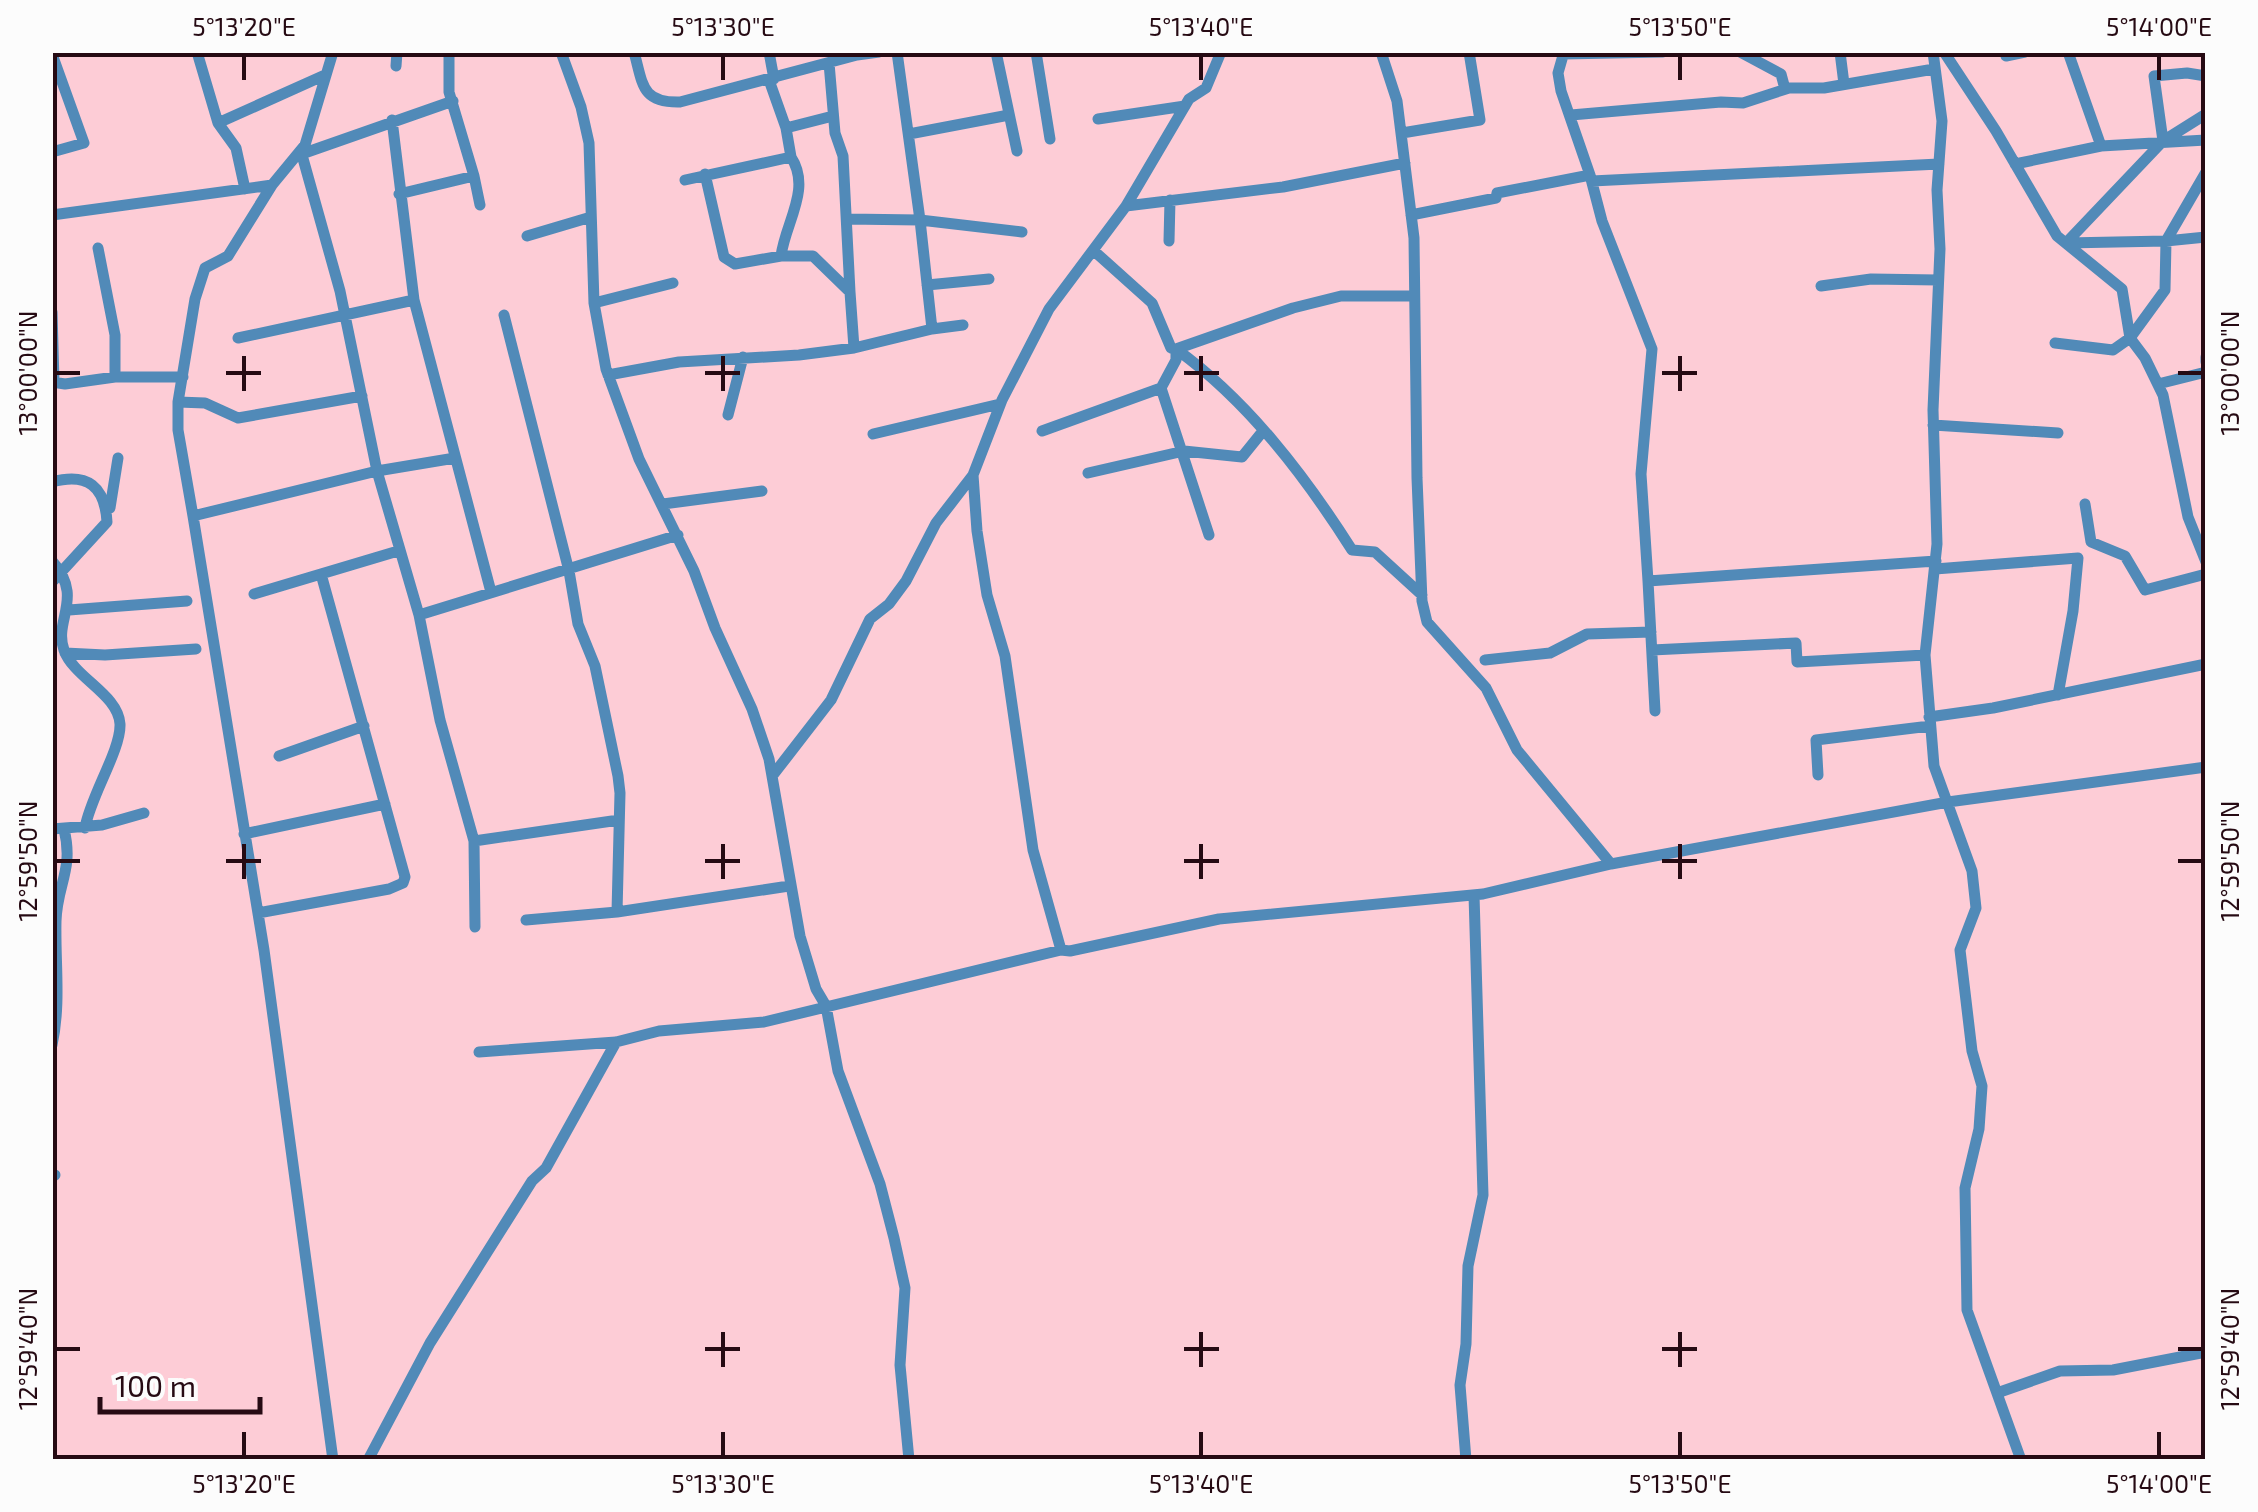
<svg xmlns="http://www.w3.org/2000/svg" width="2258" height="1512" viewBox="0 0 2258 1512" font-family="'Exo 2',sans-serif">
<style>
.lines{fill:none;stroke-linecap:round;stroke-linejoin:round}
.minor{stroke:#518ab8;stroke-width:11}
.ticks{fill:none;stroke:#260a13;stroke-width:4}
.neatline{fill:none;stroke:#260a13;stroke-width:4}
.ticks-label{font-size:25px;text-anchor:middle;fill:#260a13}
</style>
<rect width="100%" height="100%" fill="#fdccd6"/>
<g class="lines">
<path class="minor" d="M197,52L218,123L236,148L245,189
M333,52L305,145L272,185L228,256L205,268L195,299L178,402V430L193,516L377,471L419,615L678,535
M561,52L581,107L589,143L594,303L606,369L639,459L694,571L715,628L752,709L769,759L800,936L816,989L826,1006L838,1071L880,1184L894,1238L905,1288L900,1365L909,1460
M634,52C643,84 641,103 680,102L857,55L879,52
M769,52L774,79
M996,52L1017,151
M1036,52L1050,139
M1381,52L1397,101L1414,238L1417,478L1422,601L1427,622L1486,688L1517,750L1611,864
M1564,52L1558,73L1561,91L1590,175L1602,221L1652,349L1641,474L1648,581L1936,561
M1740,52L1781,74L1785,89
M1840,52L1844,84
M1933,52L1942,121L1937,190L1940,249L1933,410L1937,544L1925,655L1934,766L1972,871L1976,908L1960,950L1972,1051L1982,1086L1979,1129L1965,1188L1967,1310L2021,1460
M1944,52L1996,131L2057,236L2122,289L2130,338L2145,358L2163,395L2188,517L2206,562
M2068,52L2101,146
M52,54L84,143L52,152
M1563,54L1663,52
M2006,56L2025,52
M829,63L835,133L843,156L850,292
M396,66L397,52
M1571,115L1721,102L1743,103L1789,88H1824L1934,69
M1098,119L1185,106
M218,123L325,75
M786,128L833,116
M1402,133L1480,120L1469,52
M909,134L1009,115
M2163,141L2154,76L2187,73L2206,76
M302,155L340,291L377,471L455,458
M296,156L453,101
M2015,164L2101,146L2206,140
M705,174L724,257L735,264L781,256C785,223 812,189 791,157
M474,176L480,205
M685,180L791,157L786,128L769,80
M1592,181L1939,164
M399,194L474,176L449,92V52
M1126,206L1283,187L1405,163
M52,215L272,185
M1411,215L1496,198L1497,193L1590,175
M847,219L920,220L897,52
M527,236L591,217
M1169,241L1170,200
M2066,243L2163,141L2206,114
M2066,243L2166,241L2206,237
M98,248L115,335V377
M781,256H813L850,292L854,348
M927,285L989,279
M1821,286L1871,279L1938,280
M1414,296H1341L1293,308L1176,349C1248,401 1305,476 1352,550L1375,552L1422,595
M414,300L491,592
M594,303L673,283
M52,312L54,382
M504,315L569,571L578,624L595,666L618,776L620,793L617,912
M932,329L920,220L1022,232
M238,338L414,300L392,120
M2055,343L2113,350L2130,338L2165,290L2166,241L2206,172
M2206,357V362
M608,375L679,362L799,355L854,348L932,329L963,325
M52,382L65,384L115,377H183
M2158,384L2206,372
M1161,388L1209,535
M178,402L205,403L238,418L362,396
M728,415L743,357
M1933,425L2058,433
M1042,431L1161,388L1176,360V349L1171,348L1152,303L1094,251
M873,434L1000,404
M1088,473L1184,451L1242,457L1263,431
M973,475L977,531L987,595L1005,656L1033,850L1061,950
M52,482C88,472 105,487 107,522L52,582
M663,504L762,491
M2085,504L2091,542L2125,556L2145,590L2206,574
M110,508L118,458
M193,516L264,950L333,1460
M52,561C85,598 53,620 64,650C74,678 118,694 120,724C121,750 90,797 85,828
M1935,569L2078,558L2073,611L2058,695
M1648,581L1655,711
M254,594L398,551
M69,610L187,601
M419,615L440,720L474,841L475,927
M1652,650L1796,643L1797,662L1925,655
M65,653L105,655L196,649
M1485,660L1550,653L1587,634L1651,632
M1929,717L1993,708L2206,664
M279,756L364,726
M773,775L831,700L870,619L889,604L906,581L936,523L973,475L1002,400L1049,309L1126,206L1189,99L1206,88L1221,52
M1818,775L1816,740L1930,726
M52,829L102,825L144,813
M244,834L385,804
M474,841L619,820
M258,913L389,889L403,883L405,877L321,574
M526,920L617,912L789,886
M52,1045C61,1004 55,963 56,921C57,884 74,870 64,829
M479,1052L616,1042L659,1031L764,1022L1061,950L1070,951L1219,919L1483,894L1611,864L1948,802L2206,767
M52,1175H55
M1997,1393L2060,1371L2113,1370L2206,1352
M368,1460L430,1343L532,1181L546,1168L616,1042
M1466,1460L1460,1385L1466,1344L1468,1266L1483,1195L1474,895"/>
</g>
<path class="ticks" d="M244,55V80M723,55V80M1201,55V80M1680,55V80M2159,55V80M244,356V391M723,356V391M1201,356V391M1680,356V391M55,373H80M226,373H261M705,373H740M1184,373H1219M1662,373H1697M2178,373H2203M244,844V879M723,844V879M1201,844V879M1680,844V879M55,861H80M226,861H261M705,861H740M1184,861H1219M1662,861H1697M2178,861H2203M723,1332V1367M1201,1332V1367M1680,1332V1367M55,1349H80M705,1349H740M1184,1349H1219M1662,1349H1697M2178,1349H2203M244,1432V1457M723,1432V1457M1201,1432V1457M1680,1432V1457M2159,1432V1457"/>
<rect width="2258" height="1512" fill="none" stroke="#fcfcfc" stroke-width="110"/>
<path d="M100 1397v15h160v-15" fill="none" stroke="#260a13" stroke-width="5"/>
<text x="115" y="1397" font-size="30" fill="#260a13" stroke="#fcfcfc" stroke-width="8" paint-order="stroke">100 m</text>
<rect x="55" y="55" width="2148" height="1402" class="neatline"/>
<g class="ticks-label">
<text x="244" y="36">5°13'20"E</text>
<text x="723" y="36">5°13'30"E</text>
<text x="1201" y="36">5°13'40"E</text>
<text x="1680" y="36">5°13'50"E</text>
<text x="2159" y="36">5°14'00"E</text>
<text transform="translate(28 373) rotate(-90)" y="9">13°00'00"N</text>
<text transform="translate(2230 373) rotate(-90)" y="9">13°00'00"N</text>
<text transform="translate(28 861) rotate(-90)" y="9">12°59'50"N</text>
<text transform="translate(2230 861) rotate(-90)" y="9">12°59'50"N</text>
<text transform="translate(28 1349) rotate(-90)" y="9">12°59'40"N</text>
<text transform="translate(2230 1349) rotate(-90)" y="9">12°59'40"N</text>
<text x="244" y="1493">5°13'20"E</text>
<text x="723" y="1493">5°13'30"E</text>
<text x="1201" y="1493">5°13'40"E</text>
<text x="1680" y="1493">5°13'50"E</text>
<text x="2159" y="1493">5°14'00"E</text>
</g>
</svg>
